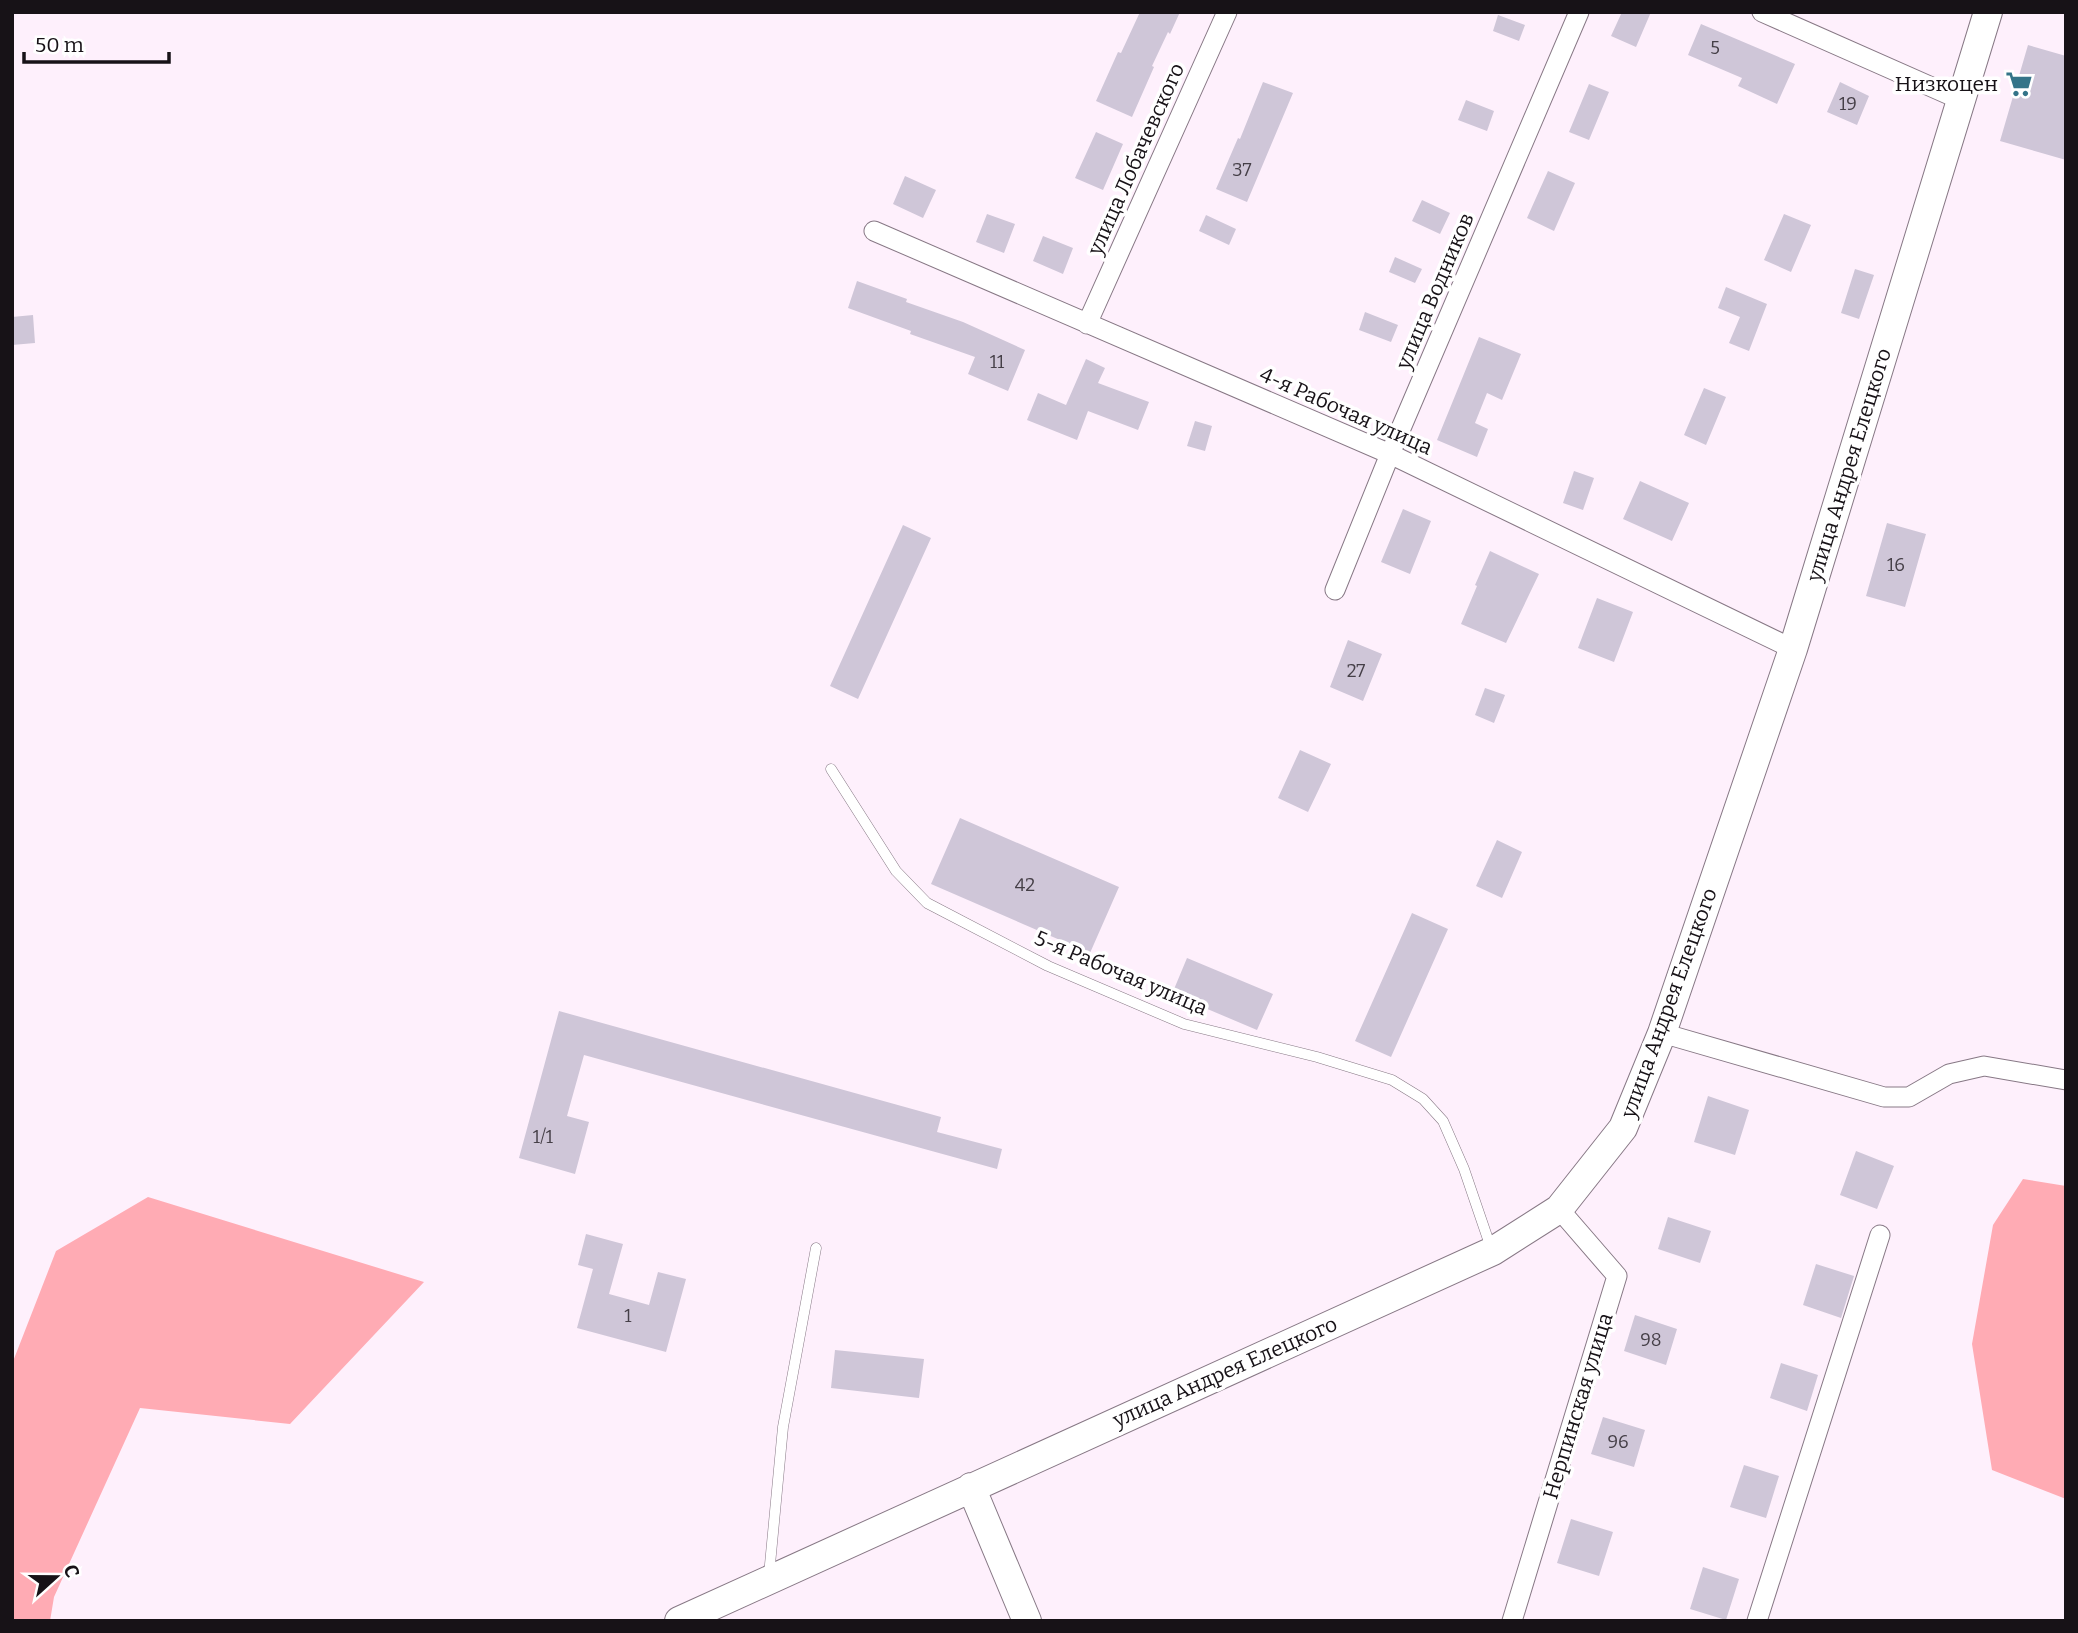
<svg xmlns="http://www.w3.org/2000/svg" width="2078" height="1633" viewBox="0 0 2078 1633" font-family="Bitter,serif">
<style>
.green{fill:#ffabb4}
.building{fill:#cfc6d8}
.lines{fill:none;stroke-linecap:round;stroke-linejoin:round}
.service-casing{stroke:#877885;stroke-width:11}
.minor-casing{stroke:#877885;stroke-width:21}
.secondary-casing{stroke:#877885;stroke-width:30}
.service{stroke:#fff;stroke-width:10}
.minor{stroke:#fff;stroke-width:19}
.secondary{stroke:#fff;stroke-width:28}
.labels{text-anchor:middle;stroke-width:7;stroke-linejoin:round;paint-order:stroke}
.number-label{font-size:18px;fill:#453f47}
.poi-label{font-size:21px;fill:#171217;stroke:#fff;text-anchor:end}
.street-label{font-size:21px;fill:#171217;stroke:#fff}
</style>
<rect width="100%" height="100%" fill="#fef0fc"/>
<path class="green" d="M2023,1179L2066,1186V1499L1992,1470L1972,1344L1993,1225Z
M148,1197L424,1282L290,1424L140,1408L54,1597L50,1621H12V1364L56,1251Z"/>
<path class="building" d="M1140,12H1180L1170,34L1168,32L1152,66L1154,67L1132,117L1096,101L1118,52L1121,53Z
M1622,12H1651L1636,47L1611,36Z
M1498,15L1525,25L1519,41L1493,31Z
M1701,24L1795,64L1777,104L1738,86L1742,78L1688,55Z
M2028,45L2066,56V160L2000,141Z
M1263,82L1293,93L1247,202L1216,189L1238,138L1240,139Z
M1840,82L1869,96L1857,125L1827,112Z
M1589,84L1609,92L1589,140L1569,132Z
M1466,100L1494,111L1487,131L1458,120Z
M1096,132L1123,144L1103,190L1075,178Z
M1548,171L1575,183L1554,231L1527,218Z
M905,176L936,190L923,218L893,204Z
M1422,200L1450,213L1440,234L1412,221Z
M987,214L1015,224L1004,253L976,242Z
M1784,214L1811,225L1791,272L1764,260Z
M1206,215L1236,229L1229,245L1199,231Z
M1043,236L1073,248L1063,274L1033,261Z
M1395,257L1422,269L1415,283L1389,272Z
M1855,269L1874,275L1859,319L1841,313Z
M857,281L907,299L906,302L963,322L1025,350L1008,391L968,374L975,357L910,334L911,331L848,308Z
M1726,287L1767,304L1749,351L1729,343L1740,317L1718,308Z
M1365,312L1398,325L1391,342L1359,330Z
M33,315L35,343L12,345V317Z
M1479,337L1521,354L1502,400L1487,393L1475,423L1488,429L1477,457L1437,440Z
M1086,359L1105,368L1098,383L1149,402L1138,430L1088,411L1077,440L1027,420L1038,393L1066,405Z
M1704,388L1726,397L1706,445L1684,435Z
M1195,421L1212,426L1205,451L1187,446Z
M1574,471L1594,478L1583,510L1563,503Z
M1640,481L1689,503L1672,541L1623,519Z
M1403,509L1431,521L1410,574L1381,562Z
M1887,523L1926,534L1905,607L1866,596Z
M903,525L931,538L858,699L830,686Z
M1490,551L1539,574L1506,643L1461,624L1477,586L1475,585Z
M1597,598L1633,612L1614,662L1578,648Z
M1348,640L1382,654L1363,701L1330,687Z
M1485,688L1505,695L1494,723L1475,715Z
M1300,750L1331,764L1308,812L1278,798Z
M960,818L1119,887L1090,953L931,884Z
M1497,840L1522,852L1502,898L1476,886Z
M1412,913L1448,929L1391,1057L1355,1041Z
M1187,958L1273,994L1257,1030L1172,994Z
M559,1011L941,1117L937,1132L1002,1149L997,1169L584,1055L567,1116L589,1122L575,1174L519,1158Z
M1708,1096L1749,1110L1735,1155L1694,1142Z
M1856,1151L1894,1166L1877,1209L1840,1195Z
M1668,1217L1711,1231L1700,1263L1658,1249Z
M586,1234L623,1244L609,1294L649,1305L658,1272L686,1279L666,1352L577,1328L593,1269L578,1265Z
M1816,1264L1854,1276L1841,1318L1803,1305Z
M1635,1315L1677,1329L1666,1365L1624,1351Z
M835,1350L924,1359L919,1398L831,1388Z
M1781,1363L1818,1375L1807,1411L1770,1398Z
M1603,1417L1645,1430L1634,1467L1591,1454Z
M1744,1465L1779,1476L1766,1518L1730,1507Z
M1571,1519L1613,1532L1599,1576L1557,1563Z
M1703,1567L1739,1579L1726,1620L1690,1609Z"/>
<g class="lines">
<g class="service-casing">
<path id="service" d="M831,769L896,871L927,903L1048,966L1184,1024L1317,1057L1392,1080L1423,1099L1443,1121L1464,1169L1491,1248
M769,1575L783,1427L816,1248"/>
</g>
<g class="minor-casing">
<path id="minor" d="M1762,12L1961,100
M874,231L1390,454L1793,649
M1087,324L1227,12
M1335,590L1390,454L1579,12
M1662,1033L1884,1097H1909L1949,1074L1984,1066L2066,1080
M1512,1621L1617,1276L1559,1209
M1757,1621L1880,1235"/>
</g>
<g class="secondary-casing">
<path id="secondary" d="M971,1487L1027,1621
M679,1621L1493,1251L1559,1209L1623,1128L1662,1033L1793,649L1988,12"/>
</g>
<use href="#service" class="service"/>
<use href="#minor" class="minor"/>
<use href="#secondary" class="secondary"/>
</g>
<defs>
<g id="supermarket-bare" transform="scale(2.1)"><path d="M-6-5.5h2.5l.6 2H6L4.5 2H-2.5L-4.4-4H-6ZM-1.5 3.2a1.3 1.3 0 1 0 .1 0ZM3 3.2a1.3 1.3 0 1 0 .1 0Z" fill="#347488" stroke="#fff" stroke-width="2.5" paint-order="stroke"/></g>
</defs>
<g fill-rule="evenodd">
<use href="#supermarket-bare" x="2019" y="84"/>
</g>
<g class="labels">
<g class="number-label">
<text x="1715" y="54">5</text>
<text x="1848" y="110">19</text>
<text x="1242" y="176">37</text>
<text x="997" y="368">11</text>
<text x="1896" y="571">16</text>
<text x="1356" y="677">27</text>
<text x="1025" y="891">42</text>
<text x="543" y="1143">1/1</text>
<text x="628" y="1322">1</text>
<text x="1651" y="1346">98</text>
<text x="1618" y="1448">96</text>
</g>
<g class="poi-label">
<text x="1998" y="91">Низкоцен</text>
</g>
<g class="street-label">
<text transform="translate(1136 159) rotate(-66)" y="7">улица Лобачевского</text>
<text transform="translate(1435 291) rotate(-67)" y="7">улица Водников</text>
<text transform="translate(1346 411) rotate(24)" y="7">4-я Рабочая улица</text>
<text transform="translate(1849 465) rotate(-73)" y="7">улица Андрея Елецкого</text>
<text transform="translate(1121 973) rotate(23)" y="7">5-я Рабочая улица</text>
<text transform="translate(1669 1003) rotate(-70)" y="7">улица Андрея Елецкого</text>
<text transform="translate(1225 1372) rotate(-24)" y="7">улица Андрея Елецкого</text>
<text transform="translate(1578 1406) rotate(-73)" y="7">Нерпинская улица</text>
</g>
</g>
<rect width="2078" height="1633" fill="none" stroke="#171217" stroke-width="28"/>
<g transform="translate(56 1577) rotate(69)" stroke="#ffffff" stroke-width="5" paint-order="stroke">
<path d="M0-5L12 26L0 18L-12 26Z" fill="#171217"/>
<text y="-10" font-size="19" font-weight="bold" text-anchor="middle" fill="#171217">С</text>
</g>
<path d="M24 52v10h145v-10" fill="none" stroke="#171217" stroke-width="3.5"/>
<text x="35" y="52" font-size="21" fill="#171217" stroke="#ffffff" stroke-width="5" paint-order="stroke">50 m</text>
</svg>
